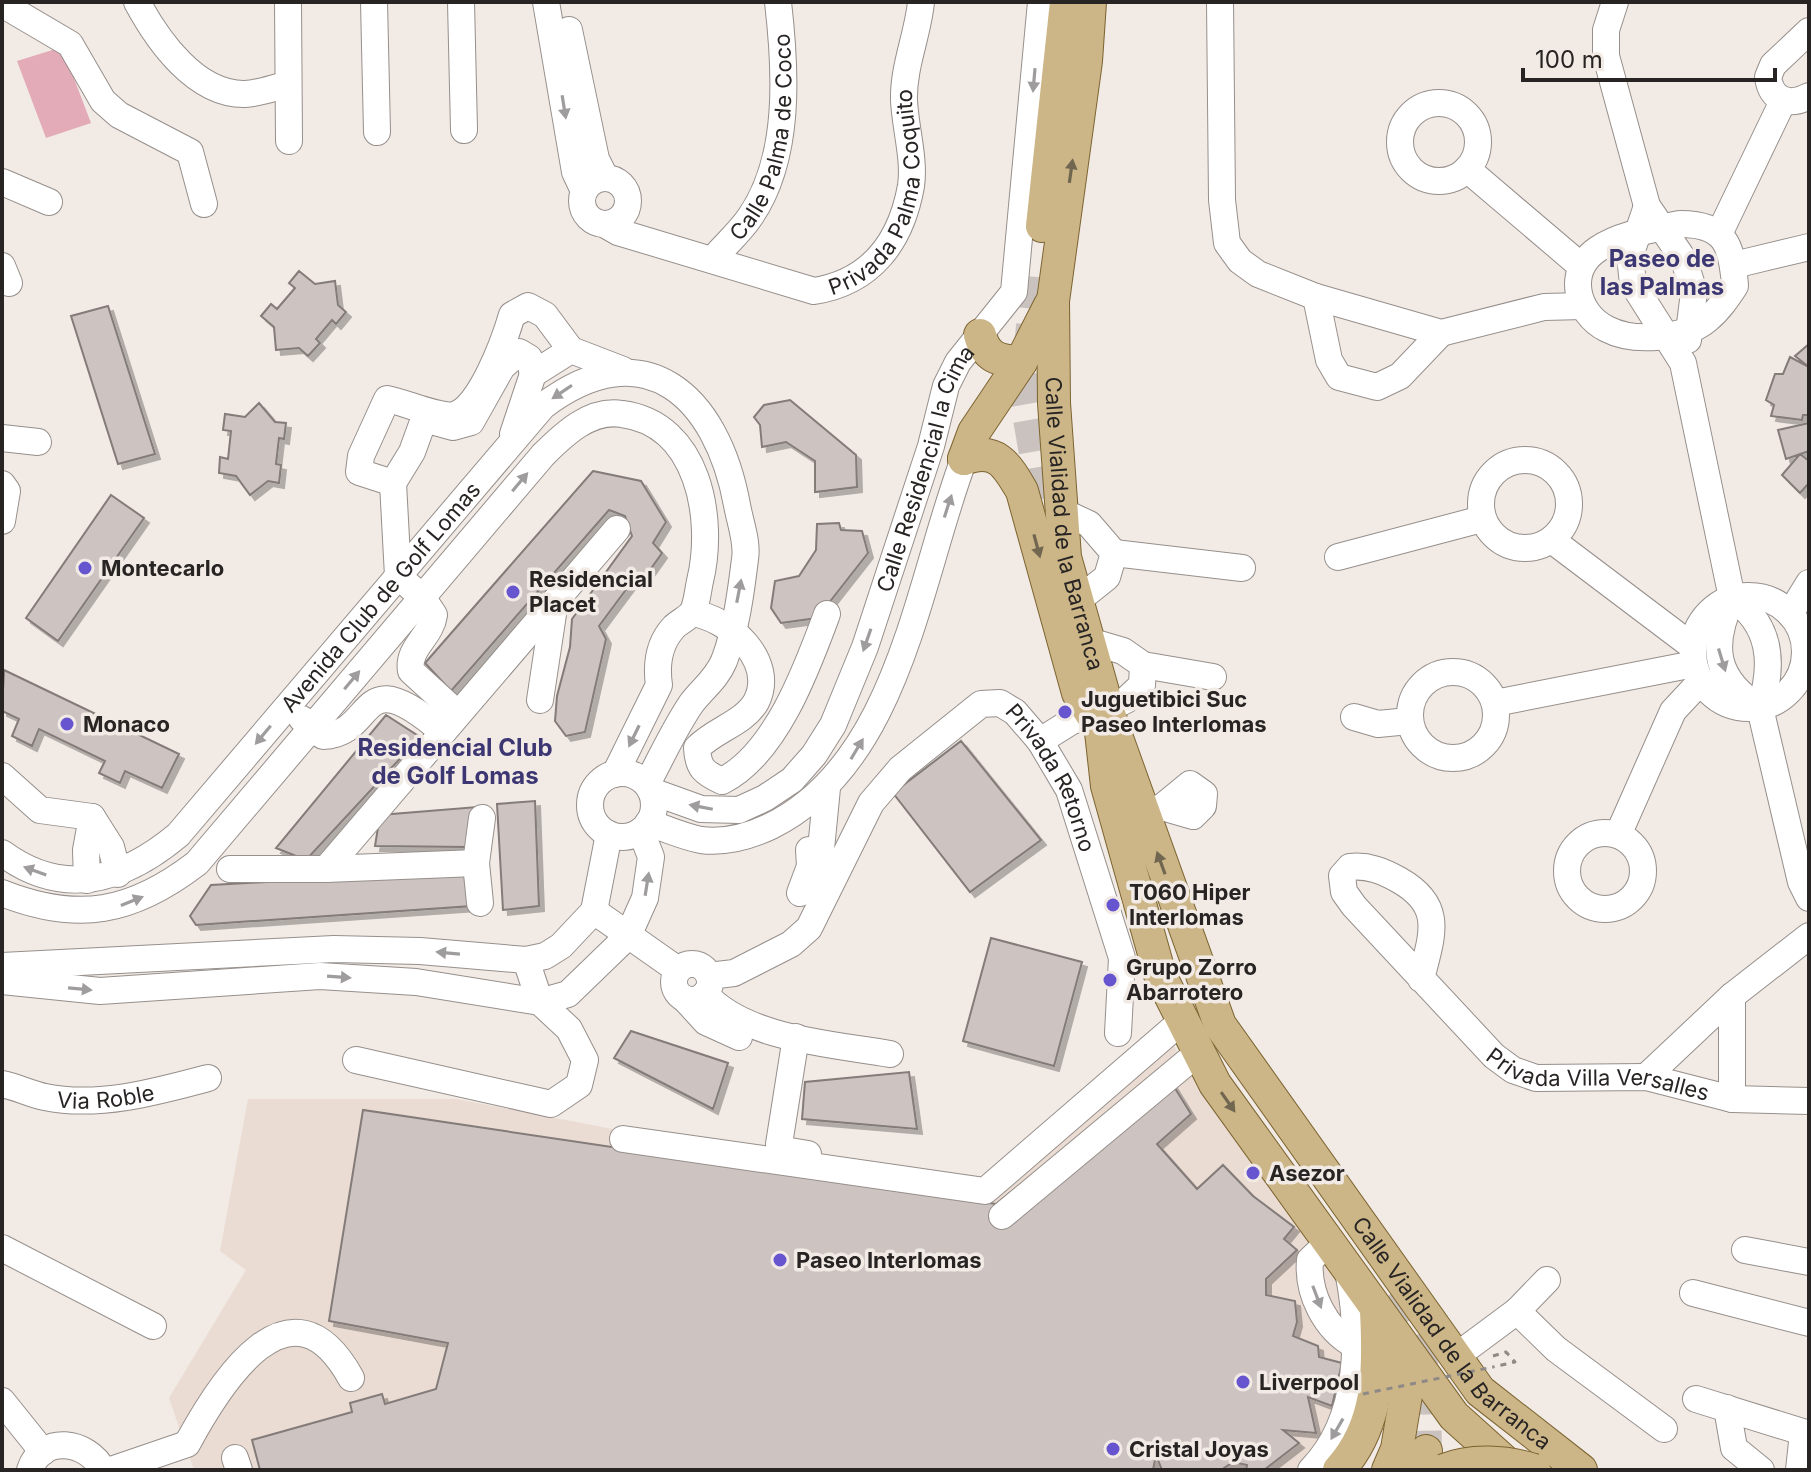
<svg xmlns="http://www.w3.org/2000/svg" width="1811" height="1472" viewBox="0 0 1811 1472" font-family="Inter,sans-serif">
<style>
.built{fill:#eadcd3}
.green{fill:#e3abb7}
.building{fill:#cdc4c2;stroke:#837b79;stroke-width:2;filter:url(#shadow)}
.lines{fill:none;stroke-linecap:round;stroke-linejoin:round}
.major-tunnel{stroke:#c9c2be;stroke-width:32;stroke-dasharray:32 16;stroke-linecap:butt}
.minor-casing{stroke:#968f8b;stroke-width:28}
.major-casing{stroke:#7c6430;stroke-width:34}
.path{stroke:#8e8986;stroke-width:3;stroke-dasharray:6 6;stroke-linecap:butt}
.minor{stroke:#fff;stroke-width:26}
.major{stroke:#ccb687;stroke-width:32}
.major-bridge-casing{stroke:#7c6430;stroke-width:34;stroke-linecap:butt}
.path-bridge{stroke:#8e8986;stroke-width:3;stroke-dasharray:6 6;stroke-linecap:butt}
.major-bridge{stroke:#ccb687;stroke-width:32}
.oneway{fill:#9e9c9c}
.oneway2{fill:#716650}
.poi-dot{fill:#6655cf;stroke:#f1eae5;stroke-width:3}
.labels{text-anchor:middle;stroke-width:7;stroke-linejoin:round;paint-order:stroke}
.street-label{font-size:22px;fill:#272423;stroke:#f1eae5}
.poi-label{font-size:22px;font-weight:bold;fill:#272423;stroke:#f1eae5;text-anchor:start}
.neighbourhood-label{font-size:24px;font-weight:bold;fill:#3c3773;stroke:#f1eae5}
</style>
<defs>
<filter id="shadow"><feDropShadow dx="5" dy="5" stdDeviation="0" flood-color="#0004"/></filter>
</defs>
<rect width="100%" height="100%" fill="#f1eae5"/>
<path class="built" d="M1164,1033L1343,1282L1370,1360L1307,1470H194L169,1398L246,1270L220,1251L248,1099H456L994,1202Z"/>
<path class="green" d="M62,47L91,123L46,138L17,61Z"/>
<path class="building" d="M299,271L315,284L335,281L338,305L346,312L336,324L332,320L316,339L320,343L308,356L299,348L276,350L274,327L261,316L271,304L277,309L295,288L289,283Z
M108,306L155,454L118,464L71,316Z
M1809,344V367L1795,356Z
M1790,357L1809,367V415H1803L1802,420L1771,416L1774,405L1766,400L1775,374H1783Z
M790,400L856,455L857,487L815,492V461L786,442L762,447L760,425L754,417L764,405Z
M259,403L275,422L286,423L284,439L279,438L276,464L281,465L279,483L268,481L250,495L236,476L219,473L220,457L228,459L231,431L223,430L225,414L245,417Z
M1809,423V451L1786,459L1778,430Z
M1800,454L1809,461V483L1800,493L1782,475Z
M593,471L641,481L666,522L653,543L662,553L645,577L634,579L599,626L606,639L585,732L566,736L555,721L557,696L570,647L572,619L632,536L625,516L609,510L451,691L425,663Z
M111,495L144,518L58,641L26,618Z
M839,523L841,530L862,531L868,553L817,618L781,623L771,608L775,581L799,576L816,550L817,524Z
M4,670L179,754L162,788L125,771L120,783L99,773L105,761L39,729L32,746L12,736L19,719L2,711Z
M386,715L420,737L306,860L276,848Z
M961,741L1041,840L970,892L893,793Z
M535,801L539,906L503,910L497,804Z
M477,807L468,847L375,846L380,815Z
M469,871L472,906L196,925L190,916L211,885Z
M991,938L1082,962L1054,1066L963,1041Z
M631,1031L728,1063L713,1109L614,1058Z
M1163,1069L1191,1114L1157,1144L1197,1189L1223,1165L1253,1196L1294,1227L1284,1239L1297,1250L1266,1279V1295L1295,1301L1297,1322L1293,1336L1318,1346L1319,1357L1342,1363L1332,1406L1308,1397L1316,1433L1283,1430L1299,1443L1264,1470H1246L1247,1465L1233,1462L1221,1470H1162L1156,1455L1153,1470H260L252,1440L352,1412L350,1403L382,1394L385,1404L436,1389L448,1343L329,1321L363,1110L996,1204Z
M909,1072L917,1129L802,1119L805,1082Z"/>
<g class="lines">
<path class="major-tunnel" d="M1037,277L1025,396L1052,551
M1391,1294C1431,1355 1424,1381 1426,1451"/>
<g class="minor-casing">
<g id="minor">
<path d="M137,2C158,41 196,95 245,94C260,93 274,88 288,84"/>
<path d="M288,2L289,141"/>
<path d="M374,2L377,132"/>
<path d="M461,2L464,130"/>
<path d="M546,2L575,172L584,191"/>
<path d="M1220,2L1222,200L1227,243L1240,261L1258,274L1316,297L1441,333L1544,307L1583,306"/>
<path d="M1615,2L1606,30V56L1647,206L1684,260L1694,292L1688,340"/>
<path d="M2,4L70,44L103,101L119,115L190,152L204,204"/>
<path d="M569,30L596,159L605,177"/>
<path d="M1809,31L1773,65L1768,77C1771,100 1789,107 1809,96"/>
<circle cx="1439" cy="142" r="39"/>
<path d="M1467,169L1581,266"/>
<circle cx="605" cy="201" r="23"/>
<path d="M2,182L49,202"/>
<path d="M1647,206L1630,256L1633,284L1683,363L1732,598C1710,646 1714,679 1760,708"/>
<path id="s1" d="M604,224L618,232L814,291C871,282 901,242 911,186C915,159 905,127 904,100C903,67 918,34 921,2"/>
<path d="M1680,224C1725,224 1732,244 1735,286C1727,298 1719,310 1708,319C1685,339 1634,343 1607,329C1575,313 1566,270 1598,249C1622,233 1652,230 1680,224Z"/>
<path d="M1720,232L1783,101"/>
<path id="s2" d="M713,259C725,245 740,232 750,217C791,158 786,71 778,2"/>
<path d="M1734,265L1809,247"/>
<path d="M2,266L9,283"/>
<path d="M1316,297L1329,360L1339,377L1377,387L1400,376L1441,333"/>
<path d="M533,374L529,358L519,352L502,367L471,422L453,427L424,419L412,452L393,483L359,472L361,456L387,399C404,402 439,418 454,415C480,409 505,339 512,315L528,306L545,315L571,350L623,370"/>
<path d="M513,434L533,374L571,350"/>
<path d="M2,438L38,442"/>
<circle cx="1525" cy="504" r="44"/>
<path d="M393,483L398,576L422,597L434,615C431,637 407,648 411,671L458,714"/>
<path d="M2,484L7,491L2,521"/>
<path d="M1061,511L1089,524L1114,553L1107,577L1077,601"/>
<path d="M1553,541L1692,646"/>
<path d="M1114,553L1242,568"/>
<path d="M1338,557L1482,519"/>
<circle cx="1749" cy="652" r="56"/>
<path d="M1732,598C1772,625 1774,665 1760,708L1801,882L1809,898"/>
<path d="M692,613C729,618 777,661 756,702C744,723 714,730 697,748C698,768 704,773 722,781C776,754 807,668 827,614"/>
<path d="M1790,614L1809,583"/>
<path d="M1089,641L1123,651L1143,665L1142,685L1126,700L1108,709"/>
<path d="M1143,665L1213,677"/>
<circle cx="1453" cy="715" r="43"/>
<path d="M540,700L555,601"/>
<path d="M1495,703L1694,664"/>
<path d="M1354,717L1378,724L1409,721"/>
<path d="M302,719L323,736C378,734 355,657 443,732"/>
<path d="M1040,741L1072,721L1092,715"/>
<circle cx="622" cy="805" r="32"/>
<path d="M2,776L40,810L92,817L111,847L118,874"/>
<path d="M827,788L821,849L810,866L834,874"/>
<path id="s3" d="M651,791L701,809L739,810L765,798L792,780L814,755L833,725L865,647L931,446L946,386L958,362L1014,292L1041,2"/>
<path d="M1143,812L1162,807L1193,816L1203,806L1204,794L1190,784L1162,807"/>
<path d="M648,823C665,828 684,837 701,840C725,843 750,836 771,826C899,763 918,580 964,459"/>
<circle cx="1605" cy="871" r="38"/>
<path d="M1618,835L1673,711L1701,681"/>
<path id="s4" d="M2,853C64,899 124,880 178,835L543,406C645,329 717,396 737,505C740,522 748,543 745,559C741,592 736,630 724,661C716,680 702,689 691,704C674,729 661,758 647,784"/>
<path d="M230,869H326L617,529"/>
<path d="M326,869L476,863"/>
<path d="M87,880L86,850L92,817"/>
<path d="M2,893C78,923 132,913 197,863L543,455C564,434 590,409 622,414C699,424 715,519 700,581C698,590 697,603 693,611C689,618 679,622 674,627C659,643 656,664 659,685L615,774"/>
<path d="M800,893L810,866L809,850"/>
<path d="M480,903L476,863L482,818"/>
<path d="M594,911L678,970"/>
<circle cx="692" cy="982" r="18"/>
<path d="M2,966L334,949L420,951L526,960L545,956L561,946L594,911L609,834"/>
<path id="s5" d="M709,976L734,973L791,944L809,928L871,803L900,769L981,704L1000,703L1015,712L1040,741L1069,790L1122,958L1118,1033"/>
<path id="s6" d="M1421,979C1432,935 1445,906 1399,880C1383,871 1368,865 1350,867L1342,876L1344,892L1354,906L1494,1056L1513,1070L1536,1078L1646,1077L1732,1099L1809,1101"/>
<path d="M2,981L100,991L320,976L416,982L540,1002L568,994L628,936L645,898L651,857L641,831"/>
<path d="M705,994C745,1039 833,1044 890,1054"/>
<path d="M1732,996V1099"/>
<path d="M685,999L706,1022L739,1037"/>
<path d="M796,1037L779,1144L784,1150L808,1154"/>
<path d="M356,1060L551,1104L579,1085L585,1060L569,1029L540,1002L526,960"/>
<path d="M1646,1077L1732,996L1809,936"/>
<path id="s7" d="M2,1084C17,1087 30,1094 45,1097C98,1108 156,1092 208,1078"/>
<path d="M623,1139L985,1191L1183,1020"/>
<path d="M1002,1216L1199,1052"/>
<path d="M1328,1243L1310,1260C1307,1293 1325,1329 1354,1345"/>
<path d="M2,1248L153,1326"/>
<path d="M1745,1250L1809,1262"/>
<path d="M1693,1293L1809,1323"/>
<path d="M1517,1311L1556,1349L1664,1429"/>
<path d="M1455,1357L1517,1311L1547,1280"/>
<path d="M1696,1399L1809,1434"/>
<path d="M2,1401L43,1452"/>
<path d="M1727,1408L1734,1448L1761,1470"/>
<path d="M235,1458L239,1470"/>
<path d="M30,1470C42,1433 88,1441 103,1470"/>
<path d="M111,1470L187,1444C220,1383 291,1269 351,1378"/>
<path d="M1311,1470C1361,1419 1361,1336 1348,1271"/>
<path d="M1799,1470L1803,1433"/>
</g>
</g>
<g class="major-casing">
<g id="major">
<path id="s8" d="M1090,2L1086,61L1053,301L1054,403L1065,557L1113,727L1220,1025L1480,1391L1581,1470"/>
<path d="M1042,226L1066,2"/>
<path d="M980,335C986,358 999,361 1021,362"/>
<path d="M964,459C996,446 1007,465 1022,491L1078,693L1101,729"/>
<path d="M964,459L974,432L1021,362L1050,305"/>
<path d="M1101,732L1107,786L1160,975L1215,1084L1454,1416L1514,1470"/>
<path d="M1388,1345L1406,1395L1397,1449L1388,1470"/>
<path d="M1339,1470C1380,1425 1379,1369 1376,1311"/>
<path d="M1417,1470L1426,1451"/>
</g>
</g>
<path class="path" d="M1493,1356L1506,1352L1515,1362L1493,1367"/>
<use href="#minor" class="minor"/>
<use href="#major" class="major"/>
<g class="major-bridge-casing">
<path id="major-bridge" d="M1444,1470C1471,1459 1506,1461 1534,1470"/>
</g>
<path class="path-bridge" d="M1363,1394L1493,1367"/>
<use href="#major-bridge" class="major-bridge"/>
</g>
<defs><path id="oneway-solid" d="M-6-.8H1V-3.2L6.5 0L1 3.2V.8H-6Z" transform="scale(2)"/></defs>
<g class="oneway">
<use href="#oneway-solid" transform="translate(1034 80) rotate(95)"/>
<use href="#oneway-solid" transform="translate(564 107) rotate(81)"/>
<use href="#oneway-solid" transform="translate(562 392) rotate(146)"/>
<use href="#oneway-solid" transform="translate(520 482) rotate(-50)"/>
<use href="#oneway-solid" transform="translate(948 506) rotate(-72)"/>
<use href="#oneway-solid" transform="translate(739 591) rotate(-79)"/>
<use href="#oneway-solid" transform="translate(867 640) rotate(109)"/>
<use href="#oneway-solid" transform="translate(1722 660) rotate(73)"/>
<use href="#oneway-solid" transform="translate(352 680) rotate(-50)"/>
<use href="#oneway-solid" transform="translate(263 735) rotate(130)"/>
<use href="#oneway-solid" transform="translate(634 736) rotate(116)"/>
<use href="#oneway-solid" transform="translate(857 749) rotate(-59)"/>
<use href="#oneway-solid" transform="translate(701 807) rotate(-169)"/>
<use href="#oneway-solid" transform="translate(35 871) rotate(-160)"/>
<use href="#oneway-solid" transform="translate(647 884) rotate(-81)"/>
<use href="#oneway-solid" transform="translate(132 901) rotate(-22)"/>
<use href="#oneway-solid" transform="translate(448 953) rotate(-175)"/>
<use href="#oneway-solid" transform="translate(339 977) rotate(4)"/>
<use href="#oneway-solid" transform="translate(80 989) rotate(5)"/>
<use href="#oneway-solid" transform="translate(1317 1297) rotate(69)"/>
<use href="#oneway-solid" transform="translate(1337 1429) rotate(120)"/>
</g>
<g class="oneway2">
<use href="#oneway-solid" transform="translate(1071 171) rotate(-82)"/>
<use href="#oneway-solid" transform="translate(1037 546) rotate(75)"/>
<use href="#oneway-solid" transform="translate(1161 863) rotate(-110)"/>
<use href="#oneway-solid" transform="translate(1228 1102) rotate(55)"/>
</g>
<g class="poi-dot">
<circle cx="85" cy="568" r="8"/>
<circle cx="513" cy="592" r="8"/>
<circle cx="1065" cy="712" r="8"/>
<circle cx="67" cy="724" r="8"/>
<circle cx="1113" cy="905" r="8"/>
<circle cx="1110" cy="980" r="8"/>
<circle cx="1253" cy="1173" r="8"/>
<circle cx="780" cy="1260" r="8"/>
<circle cx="1243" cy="1382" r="8"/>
<circle cx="1113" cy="1449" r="8"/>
</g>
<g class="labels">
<g class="street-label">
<text dy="8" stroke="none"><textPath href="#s2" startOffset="138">Calle Palma de Coco</textPath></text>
<text dy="8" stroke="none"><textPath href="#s1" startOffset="354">Privada Palma Coquito</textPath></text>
<text dy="8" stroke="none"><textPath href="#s3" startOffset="494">Calle Residencial la Cima</textPath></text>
<text dy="8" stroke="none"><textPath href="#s8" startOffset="526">Calle Vialidad de la Barranca</textPath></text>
<text dy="8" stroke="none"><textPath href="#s4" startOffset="506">Avenida Club de Golf Lomas</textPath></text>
<text dy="8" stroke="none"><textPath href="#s5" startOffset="514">Privada Retorno</textPath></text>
<text dy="8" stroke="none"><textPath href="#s6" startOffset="524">Privada Villa Versalles</textPath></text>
<text dy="8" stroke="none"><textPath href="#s7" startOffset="106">Via Roble</textPath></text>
<text dy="8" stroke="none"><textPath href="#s8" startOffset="1438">Calle Vialidad de la Barranca</textPath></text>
</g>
<g class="poi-label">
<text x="101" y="576">Montecarlo</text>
<text x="529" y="587">Residencial<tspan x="529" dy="25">Placet</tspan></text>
<text x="1081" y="707">Juguetibici Suc<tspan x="1081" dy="25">Paseo Interlomas</tspan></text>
<text x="83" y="732">Monaco</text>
<text x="1129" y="900">T060 Hiper<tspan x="1129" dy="25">Interlomas</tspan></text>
<text x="1126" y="975">Grupo Zorro<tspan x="1126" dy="25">Abarrotero</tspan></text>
<text x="1269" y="1181">Asezor</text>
<text x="796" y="1268">Paseo Interlomas</text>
<text x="1259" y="1390">Liverpool</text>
<text x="1129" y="1457">Cristal Joyas</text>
</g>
<g class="neighbourhood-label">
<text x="1662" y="267">Paseo de<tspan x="1662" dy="28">las Palmas</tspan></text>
<text x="455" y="756">Residencial Club<tspan x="455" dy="28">de Golf Lomas</tspan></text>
</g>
</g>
<rect width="1811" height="1472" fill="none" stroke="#272423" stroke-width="8"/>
<path d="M1523 68v12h252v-12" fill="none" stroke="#272423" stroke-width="4"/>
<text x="1535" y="68" font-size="24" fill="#272423" stroke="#f1eae5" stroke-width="6" paint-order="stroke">100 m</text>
</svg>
